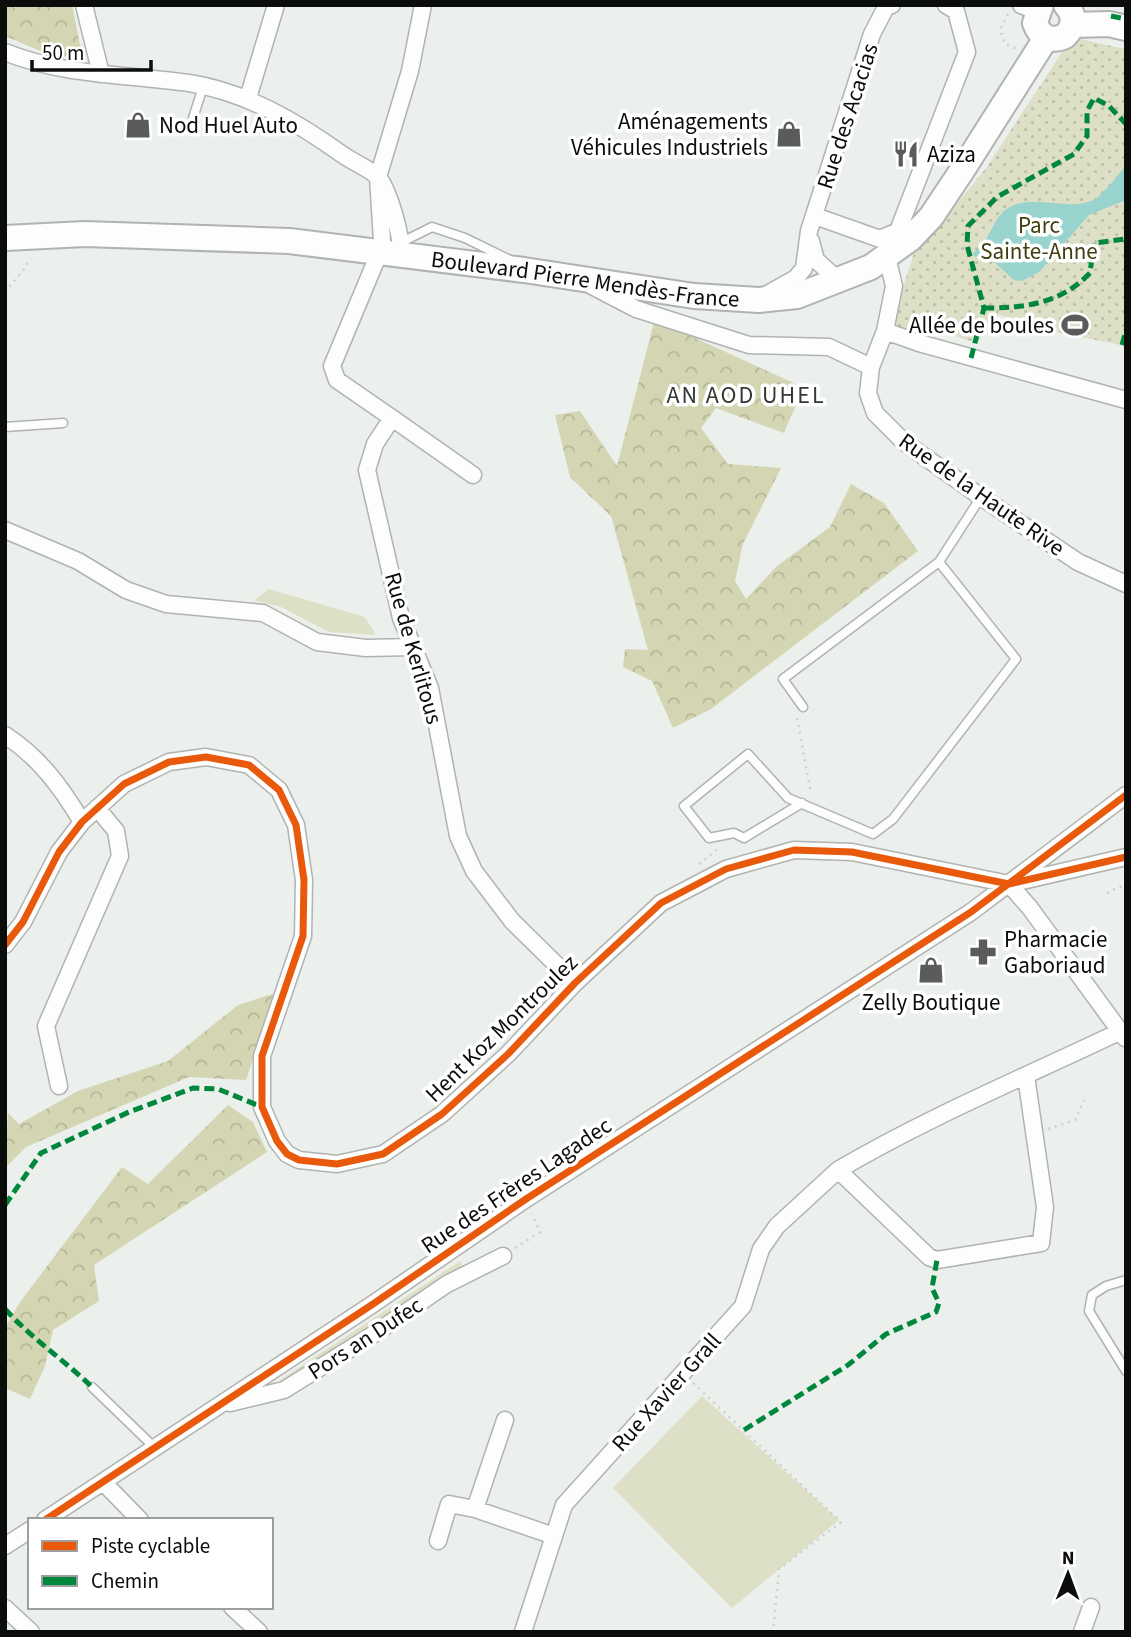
<svg xmlns="http://www.w3.org/2000/svg" width="1131" height="1637" viewBox="0 0 1131 1637" font-family="'Source Sans 3',sans-serif">
<style>
.green{fill:#dde0c6}
.forest{fill:url(#forest-crowns)}
.park{fill:url(#park-dots)}
.water{fill:#98d3cd}
.lines{fill:none;stroke-linecap:round;stroke-linejoin:round}
.service-casing{stroke:#b0b3b0;stroke-width:11}
.minor-casing{stroke:#b0b3b0;stroke-width:19}
.primary-casing{stroke:#b0b3b0;stroke-width:28}
.path{stroke:#ced0ce;stroke-width:2.5;stroke-dasharray:2 5;stroke-linecap:butt}
.service{stroke:#fcfdfc;stroke-width:8}
.minor{stroke:#fcfdfc;stroke-width:16}
.primary{stroke:#fcfdfc;stroke-width:24}
.quiet{stroke:#00873e;stroke-width:5;stroke-dasharray:10 5;stroke-linecap:butt}
.cycleway-casing{stroke:#fff;stroke-width:11}
.cycleway{stroke:#e8590c;stroke-width:7}
.labels{text-anchor:middle;stroke-width:7;stroke-linejoin:round;paint-order:stroke}
.street-label{font-size:23px;fill:#0b0d0b;stroke:#fff}
.poi-label{font-size:23px;fill:#0b0d0b;stroke:#fff;text-anchor:start}
.park-label{font-size:23px;fill:#403f0f;stroke:#fff}
.neighbourhood-label{font-size:24px;letter-spacing:2px;fill:#333833;stroke:#fff}
</style>
<defs>
<pattern id="forest-crowns" width="20" height="18" patternUnits="userSpaceOnUse" patternTransform="scale(1.75)"><rect width="20" height="18" fill="#d4d6b3"/><path d="M2 6a3 3 0 1 1 6 0M12 15a3 3 0 1 1 6 0" fill="none" stroke="#b5b699"/></pattern>
<pattern id="park-dots" width="8" height="8" patternUnits="userSpaceOnUse" patternTransform="scale(1.75)"><rect width="8" height="8" fill="#dde0c6"/><path d="M2 2h.1M6 6h.1" fill="none" stroke="#bcbfa9" stroke-width="1.8" stroke-linecap="round"/></pattern>
</defs>
<rect width="100%" height="100%" fill="#ebf0ec"/>
<path class="green" d="M269,589L365,617L376,635L329,632L281,607L254,600Z
M460,1261L464,1269L280,1386L268,1388Z
M702,1396L839,1520L732,1608L613,1488Z"/>
<path class="forest" d="M5,5H72L83,59L45,53L5,36Z
M654,322L693,337L820,395L796,405L784,433L716,408L701,428L728,464L781,468L743,544L735,581L746,599L777,566L830,527L851,484L884,503L918,551L711,709L673,728L652,681L623,667L625,649L648,650L611,516L570,477L555,415L580,411L617,466Z
M275,993L246,1080L189,1077L26,1147L5,1168L8,1113L19,1124L78,1091L168,1061L238,1005Z
M228,1105L253,1122L267,1152L94,1265L99,1301L53,1330L45,1366L30,1399L5,1388V1328L20,1302L122,1167L148,1184Z"/>
<path class="park" d="M1080,39L1126,49V346L1041,329L999,315L977,343L924,327L890,330L916,246L933,233L986,168L1068,43Z"/>
<path class="water" d="M1126,166V200L1089,215L1039,272L1022,281L1014,280L984,253L975,257L973,253C991,242 992,216 1010,207C1036,194 1066,211 1091,201C1104,196 1116,176 1126,166Z"/>
<g class="lines">
<g class="service-casing">
<path id="service" d="M193,118L203,87
M402,242L432,227L465,238L510,260
M5,427L63,423
M803,707L783,679L939,562L981,497
M802,803L744,838L734,833L709,838L684,806L748,754L788,798L873,834L893,819L1016,659L939,562
M1126,1280L1106,1286L1092,1295L1089,1311L1126,1371
M92,1387L155,1448"/>
</g>
<g class="minor-casing">
<path id="minor" d="M84,5L101,74
M1021,5L1037,11
M5,52C64,76 127,74 189,83C246,92 297,122 343,155C353,162 372,170 379,178C390,194 402,236 401,255
M248,98L276,5
M815,216L880,239L898,231L967,52L956,11L946,5
M811,241L816,260L839,281
M887,257L894,286L885,331L871,367L868,393L875,413L904,442L981,497L1078,562L1126,584
M592,286L636,309L749,345L829,347L871,367
M764,296L796,278L804,268L809,231L872,34L886,7L892,5
M885,331L919,343L1126,400
M392,418L337,380L332,366L380,251L382,241L378,177L410,71L423,5
M473,475L392,418L375,444L367,470L401,618L430,688L458,836L474,871L512,921L575,983
M5,530L78,561L126,590L166,604L263,613L317,642L366,648L413,647
M5,735C40,758 61,787 82,822
M1009,884L1030,908L1125,1038
M5,945L23,922L59,852L82,822L124,784L169,762L206,757L249,765L279,790L296,825L304,880L303,936L262,1056V1107L277,1141L287,1154L299,1160L337,1164L383,1154L442,1114L508,1054L575,983L661,903L726,869L794,850L852,852L1009,884L1126,857
M1026,1076L1045,1207L1041,1243L937,1260L929,1257L838,1170C928,1117 1027,1076 1121,1031
M59,1086L46,1026L120,856L116,831L97,808
M230,1403L284,1390L374,1334L447,1284L503,1256
M103,1482L140,1520
M475,1509L554,1536
M45,1520L373,1304L526,1199L971,912L1126,795
M438,1541L449,1504L475,1509L505,1420
M5,1546L30,1530
M232,1607L259,1632
M5,1608L31,1632
M523,1632L564,1505L743,1306L761,1249L777,1226L838,1170
M1082,1632L1091,1607"/>
</g>
<g class="primary-casing">
<g id="primary">
<path d="M1041,5L1035,23C1040,38 1052,42 1065,36C1075,26 1075,15 1066,5"/>
<path d="M1073,25L1109,24L1126,28"/>
<path id="s1" d="M5,238L85,234L289,241L524,270L694,296L759,300L797,296L871,267L910,239L931,217L963,169L1046,38"/>
</g>
</g>
<path class="path" d="M1008,14L1000,30L1005,44L1017,49
M5,292L26,267L29,258
M797,718L811,794
M699,864L718,849
M1107,893L1126,884
M1048,1129L1075,1120L1084,1100
M515,1248L540,1232L532,1214
M693,1383L841,1522L779,1569L773,1632"/>
<use href="#service" class="service"/>
<use href="#minor" class="minor"/>
<use href="#primary" class="primary"/>
<path class="quiet" d="M1111,16L1126,19
M984,308C1025,308 1060,304 1090,273L1094,243L1126,239
M1122,345L1126,330
M971,358L984,308L967,245L968,226L997,197L1074,154L1087,136V111L1094,98L1109,106L1126,124
M5,1205L41,1153L129,1112L193,1088L218,1089L262,1107
M5,1309C31,1338 64,1360 92,1387
M744,1430L848,1365L886,1334L936,1312L939,1303L932,1288L937,1260"/>
<g class="cycleway-casing">
<path id="cycleway" d="M5,945L23,922L59,852L82,822L124,784L169,762L206,757L249,765L279,790L296,825L304,880L303,936L262,1056V1107L277,1141L287,1154L299,1160L337,1164L383,1154L442,1114L508,1054L575,983L661,903L726,869L794,850L852,852L1009,884L1126,857
M45,1520L373,1304L526,1199L971,912L1126,795"/>
</g>
<use href="#cycleway" class="cycleway"/>
</g>
<defs>
<g id="shop-bare" transform="scale(2.1)"><path d="M-5-2.5h2.3a2.7 3.5 0 0 1 5.4 0H5L5.5 6h-11ZM-1.5-2.5h3a1.5 2.3 0 0 0-3 0Z" fill="#595c5a" stroke="#fff" stroke-width="2.5" paint-order="stroke"/></g>
<g id="restaurant-bare" transform="scale(2.1)"><path d="M-5-6h1v4h1v-4h1v4h1v-4h1v5L-1.5 .5V6h-2V.5L-5-1ZM5-6V6H3V1.5H1.5Q1.5-4 5-6Z" fill="#595c5a" stroke="#fff" stroke-width="2.5" paint-order="stroke"/></g>
<g id="stadium-bare" transform="scale(2.1)"><path d="M0-5a6.5 5 0 1 0 0 10a6.5 5 0 1 0 0-10ZM-3.5-1.8h7v3.6h-7Z" fill="#595c5a" stroke="#fff" stroke-width="2.5" paint-order="stroke"/></g>
<g id="pharmacy-bare" transform="scale(2.1)"><path d="M-2-6h4v4h4v4h-4v4h-4v-4h-4v-4h4Z" fill="#595c5a" stroke="#fff" stroke-width="2.5" paint-order="stroke"/></g>
</defs>
<g fill-rule="evenodd">
<use href="#shop-bare" x="138" y="125"/>
<use href="#shop-bare" x="789" y="134"/>
<use href="#restaurant-bare" x="906" y="154"/>
<use href="#stadium-bare" x="1075" y="325"/>
<use href="#pharmacy-bare" x="983" y="952"/>
<use href="#shop-bare" x="931" y="970"/>
</g>
<g class="labels">
<g class="street-label">
<text transform="translate(847 116) rotate(-72)" y="8">Rue des Acacias</text>
<text dy="8" stroke="none"><textPath href="#s1" startOffset="583">Boulevard Pierre Mendès-France</textPath></text>
<text transform="translate(982 494) rotate(35)" y="8">Rue de la Haute Rive</text>
<text transform="translate(414 648) rotate(74)" y="8">Rue de Kerlitous</text>
<text transform="translate(501 1028) rotate(-44)" y="8">Hent Koz Montroulez</text>
<text transform="translate(516 1185) rotate(-34)" y="8">Rue des Frères Lagadec</text>
<text transform="translate(365 1338) rotate(-33)" y="8">Pors an Dufec</text>
<text transform="translate(666 1392) rotate(-48)" y="8">Rue Xavier Grall</text>
</g>
<g class="poi-label">
<text x="768" y="129" text-anchor="end">Aménagements<tspan x="768" dy="26">Véhicules Industriels</tspan></text>
<text x="159" y="133">Nod Huel Auto</text>
<text x="927" y="162">Aziza</text>
<text x="1054" y="333" text-anchor="end">Allée de boules</text>
<text x="1004" y="947">Pharmacie<tspan x="1004" dy="26">Gaboriaud</tspan></text>
<text x="931" y="1010" text-anchor="middle">Zelly Boutique</text>
</g>
<g class="park-label">
<text x="1039" y="233">Parc<tspan x="1039" dy="26">Sainte-Anne</tspan></text>
</g>
<g class="neighbourhood-label">
<text x="746" y="403">AN AOD UHEL</text>
</g>
</g>
<rect width="1131" height="1637" fill="none" stroke="#0b0d0b" stroke-width="14"/>
<rect x="28" y="1518" width="245" height="91" fill="#ffffff" stroke="#9d9e9d" stroke-width="2"/>
<rect x="42" y="1541" width="35" height="10" fill="#e8590c" stroke="#9d9e9d" stroke-width="2"/>
<text x="91" y="1553" font-size="21" fill="#0b0d0b">Piste cyclable</text>
<rect x="42" y="1576" width="35" height="10" fill="#00873e" stroke="#9d9e9d" stroke-width="2"/>
<text x="91" y="1588" font-size="21" fill="#0b0d0b">Chemin</text>
<g transform="translate(1068 1574) rotate(1)" stroke="#ffffff" stroke-width="5" paint-order="stroke">
<path d="M0-5L12 26L0 18L-12 26Z" fill="#0b0d0b"/>
<text y="-10" font-size="19" font-weight="bold" text-anchor="middle" fill="#0b0d0b">N</text>
</g>
<path d="M32 60v10h119v-10" fill="none" stroke="#0b0d0b" stroke-width="3.5"/>
<text x="42" y="60" font-size="21" fill="#0b0d0b" stroke="#ffffff" stroke-width="5" paint-order="stroke">50 m</text>
</svg>
